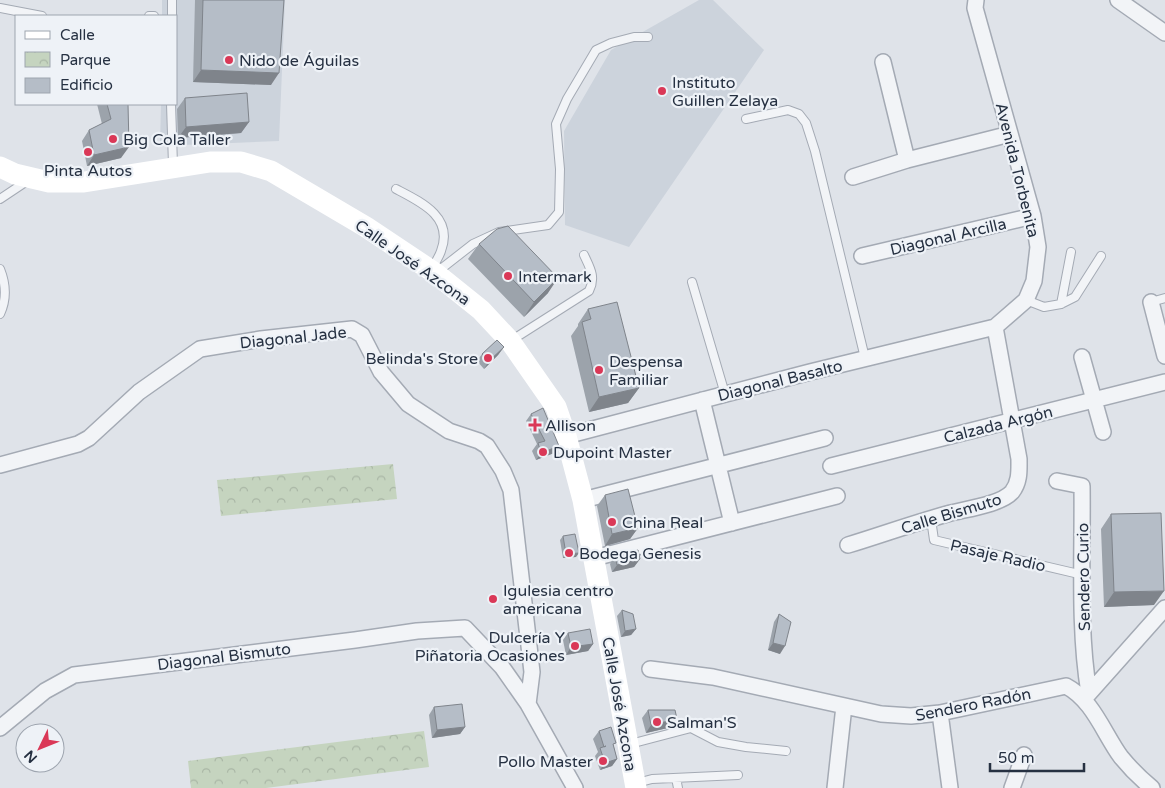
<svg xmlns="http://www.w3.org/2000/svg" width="1165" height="788" viewBox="0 0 1165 788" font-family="'Varela Round',sans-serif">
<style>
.built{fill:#ccd3dc}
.park{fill:url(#park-crowns)}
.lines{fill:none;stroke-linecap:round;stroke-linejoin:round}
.service-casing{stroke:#a4aab4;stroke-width:10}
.minor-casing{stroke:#a4aab4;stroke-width:18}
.service{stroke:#f2f4f7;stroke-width:8}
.minor{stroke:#f2f4f7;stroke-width:15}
.secondary{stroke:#fff;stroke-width:21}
.wall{fill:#9ca3ab}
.shaded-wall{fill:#7f848b}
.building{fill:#b5bdc7;stroke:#7f848b}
.poi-dot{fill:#da3857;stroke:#eef2f7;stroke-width:2}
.labels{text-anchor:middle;stroke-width:4.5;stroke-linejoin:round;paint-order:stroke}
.poi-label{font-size:16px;fill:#263142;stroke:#eef2f7;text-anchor:start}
.street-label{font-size:16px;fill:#263142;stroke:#eef2f7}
</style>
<defs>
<pattern id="park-crowns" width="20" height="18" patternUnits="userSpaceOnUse" patternTransform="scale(1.25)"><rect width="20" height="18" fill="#c5d4bf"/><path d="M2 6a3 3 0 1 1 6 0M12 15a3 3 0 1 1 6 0" fill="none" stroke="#a9b6a5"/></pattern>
</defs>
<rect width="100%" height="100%" fill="#dfe3e9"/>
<path class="built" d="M162,0H285L279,141L160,146L161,104H176V16H162Z
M699,0H713L764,50L629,247L565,225L564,131L611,50Z"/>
<path class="park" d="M393,464L397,499L221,516L217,480Z
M424,731L429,767L266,788H191L188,761Z"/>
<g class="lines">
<g class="service-casing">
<path id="service" d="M172,0V16
M0,8L42,16
M149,16H154
M171,104L173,165
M746,119L788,110L799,114L806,123L815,151L865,358
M396,189C421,202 454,217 441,251C439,257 435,263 432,268
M0,199L27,181
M0,269C6,284 7,299 0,314
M437,272L473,244L499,232L548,225L559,212L560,169L556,124L567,99L596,50L611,43L634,37H648
M692,282L725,394
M1026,300L1044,307L1061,304L1075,297L1101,256
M1151,302L1165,298
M1061,304L1071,252
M512,340L589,291C596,277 590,268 584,255
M931,519L934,540L1083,575
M630,744L691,728L718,742L746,747L786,751
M676,778L678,788
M637,783L652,779L738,775"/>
</g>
<g class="minor-casing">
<path id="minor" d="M1118,0L1165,33
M883,62L907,160
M853,177L907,160L1010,134
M862,256L1033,216
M1151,302L1165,356
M1082,357L1103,432
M702,400L732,523
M566,436L810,372L995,327L1026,300L1034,281L1038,247L1033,216L975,8L976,0
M0,465L78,444L89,438L139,392L200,349L261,339L352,329L362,335L381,372L408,404L449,431L479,441L487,446L503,471L511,490L532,672L528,704
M831,466L1165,382
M1057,481L1082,486C1083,552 1078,628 1089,693
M583,500L825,438
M848,545C881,535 914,523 947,514C965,509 1000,505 1012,492C1020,482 1019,470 1019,459L995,327
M594,558L837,496
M650,669L713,677L881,714L911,716L940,713L1066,686C1093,700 1104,734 1121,757C1130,768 1141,779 1152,788
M1084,699L1165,608
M940,713L950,788
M0,728L45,691L74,675L355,640L417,631L465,628L502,667L528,704L575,788
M835,788L844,706
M1012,788L1024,755"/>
</g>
<use href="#service" class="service"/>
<use href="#minor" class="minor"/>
<path class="secondary" d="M0,167L15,174L49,182H84L210,162H241L271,171L366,227L435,273L481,310L510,341L556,407L566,436L583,500L636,788"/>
</g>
<path class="wall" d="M195,0H284L271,85L193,82Z
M185,98L249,122L241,133L178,138L177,109Z
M97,104H128L121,158L87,166L82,141L89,130L102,124Z
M479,244L548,293L524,317L468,259Z
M588,309L639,388L628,403L589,412L571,336L578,326V324Z
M504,347L498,355L484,369L477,361L482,354Z
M531,414L559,446L554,453L536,460L532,451L537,444L526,421Z
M605,495L638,528L630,539L605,546L597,506Z
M1111,514L1154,605L1104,607L1101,529Z
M563,536L576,557L563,558L560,540Z
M615,556L640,559L634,567L612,572L610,564Z
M622,610L636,629L631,635L621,637L617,616Z
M779,614L780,654L768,650L774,622Z
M568,633L593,644L588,651L566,655L563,640Z
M434,707L465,727L460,734L432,738L429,715Z
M648,710L672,727L646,733L642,718Z
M599,731L614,747L617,759L612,766L600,770L595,756L598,752L593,739Z"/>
<path class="shaded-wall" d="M201,70L279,73L271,85L193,82Z
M249,122L241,133L178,138L186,127Z
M129,147L121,158L87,166L94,155Z
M558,278L548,293L524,317L534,302Z
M504,347L498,355L484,369L489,361Z
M639,388L628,403L589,412L599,397Z
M559,446L554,453L536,460L541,453Z
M638,528L630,539L605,546L612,534Z
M579,553L576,557L563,558L566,554Z
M640,559L634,567L612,572L617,565Z
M1164,591L1154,605L1104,607L1114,592Z
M636,629L631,635L621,637L625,631Z
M773,643L785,646L780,654L768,650Z
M593,644L588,651L566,655L571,647Z
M677,719L672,727L646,733L651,725Z
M465,727L460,734L432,738L437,730Z
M617,759L612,766L600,770L605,763Z"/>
<path class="building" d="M203,0H284L279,73L201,70Z
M247,93L249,122L186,127L185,98Z
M107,104H128L129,147L94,155L89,130L111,119Z
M508,226L558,278L534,302L479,244L497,229Z
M617,302L639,388L599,397L582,322L591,319L588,309Z
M497,340L504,347L489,361L482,354Z
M543,408L559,446L541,453L538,443L545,441L531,414Z
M628,489L638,528L612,534L605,495Z
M1161,513L1164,591L1114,592L1111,514Z
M575,534L579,553L566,554L563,536Z
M638,550L640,559L617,565L615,556Z
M622,610L633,614L636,629L625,631Z
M779,614L791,622L785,646L773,643Z
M590,629L593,644L571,647L568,633Z
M462,704L465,727L437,730L434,707Z
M648,710H675L677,719L651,725Z
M611,727L616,743L613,744L617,759L605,763L600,748L606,746L604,747L599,731Z"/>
<g class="poi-dot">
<circle cx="229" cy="60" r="5"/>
<circle cx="662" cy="91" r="5"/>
<circle cx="113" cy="139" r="5"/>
<circle cx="88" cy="152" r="5"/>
<circle cx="508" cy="276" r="5"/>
<circle cx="488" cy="358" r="5"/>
<circle cx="599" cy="370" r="5"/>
<path d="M532.5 417.5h5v5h5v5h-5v5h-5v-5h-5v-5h5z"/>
<circle cx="543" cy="452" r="5"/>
<circle cx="612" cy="522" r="5"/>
<circle cx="569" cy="553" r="5"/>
<circle cx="493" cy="599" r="5"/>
<circle cx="575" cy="646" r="5"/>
<circle cx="657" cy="722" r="5"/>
<circle cx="603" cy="761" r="5"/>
</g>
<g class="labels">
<g class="poi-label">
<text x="239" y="66">Nido de Águilas</text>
<text x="672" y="88">Instituto<tspan x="672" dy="18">Guillen Zelaya</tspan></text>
<text x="123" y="145">Big Cola Taller</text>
<text x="88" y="176" text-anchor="middle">Pinta Autos</text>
<text x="518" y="282">Intermark</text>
<text x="478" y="364" text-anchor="end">Belinda's Store</text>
<text x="609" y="367">Despensa<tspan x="609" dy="18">Familiar</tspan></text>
<text x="545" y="431">Allison</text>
<text x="553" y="458">Dupoint Master</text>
<text x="622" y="528">China Real</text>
<text x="579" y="559">Bodega Genesis</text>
<text x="503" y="596">Igulesia centro<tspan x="503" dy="18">americana</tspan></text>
<text x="565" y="643" text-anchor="end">Dulcería Y<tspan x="565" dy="18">Piñatoria Ocasiones</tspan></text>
<text x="667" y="728">Salman'S</text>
<text x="593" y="767" text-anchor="end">Pollo Master</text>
</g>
<g class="street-label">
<text transform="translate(1018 170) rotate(76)" y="6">Avenida Torbenita</text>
<text transform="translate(948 236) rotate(-13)" y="6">Diagonal Arcilla</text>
<text transform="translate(413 262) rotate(35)" y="6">Calle José Azcona</text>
<text transform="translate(293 337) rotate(-6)" y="6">Diagonal Jade</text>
<text transform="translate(780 380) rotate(-14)" y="6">Diagonal Basalto</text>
<text transform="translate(998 424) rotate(-14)" y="6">Calzada Argón</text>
<text transform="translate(951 513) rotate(-17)" y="6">Calle Bismuto</text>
<text transform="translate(998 555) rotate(13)" y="6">Pasaje Radio</text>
<text transform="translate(1083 577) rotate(-91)" y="6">Sendero Curio</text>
<text transform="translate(224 656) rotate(-7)" y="6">Diagonal Bismuto</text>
<text transform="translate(620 704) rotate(80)" y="6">Calle José Azcona</text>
<text transform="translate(973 704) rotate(-11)" y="6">Sendero Radón</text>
</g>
</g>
<rect x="15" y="15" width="162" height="90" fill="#eef2f7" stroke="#9ea5af"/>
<rect x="25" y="31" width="25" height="8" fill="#ffffff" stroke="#9ea5af"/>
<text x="60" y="40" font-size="15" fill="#263142">Calle</text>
<rect x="25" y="52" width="25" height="15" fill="url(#park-crowns)" stroke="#9ea5af"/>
<text x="60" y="65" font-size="15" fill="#263142">Parque</text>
<rect x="25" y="78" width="25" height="15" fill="#b5bdc7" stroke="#9ea5af"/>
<text x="60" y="90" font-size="15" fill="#263142">Edificio</text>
<g transform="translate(40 748) rotate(227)"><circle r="24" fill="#eef2f7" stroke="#9ea5af"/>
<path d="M0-4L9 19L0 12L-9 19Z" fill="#da3857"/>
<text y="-8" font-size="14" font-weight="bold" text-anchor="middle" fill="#263142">N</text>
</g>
<path d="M990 763v8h94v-8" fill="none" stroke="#263142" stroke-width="2.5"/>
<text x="998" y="763" font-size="15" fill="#263142" stroke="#eef2f7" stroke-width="4" paint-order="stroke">50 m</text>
</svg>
